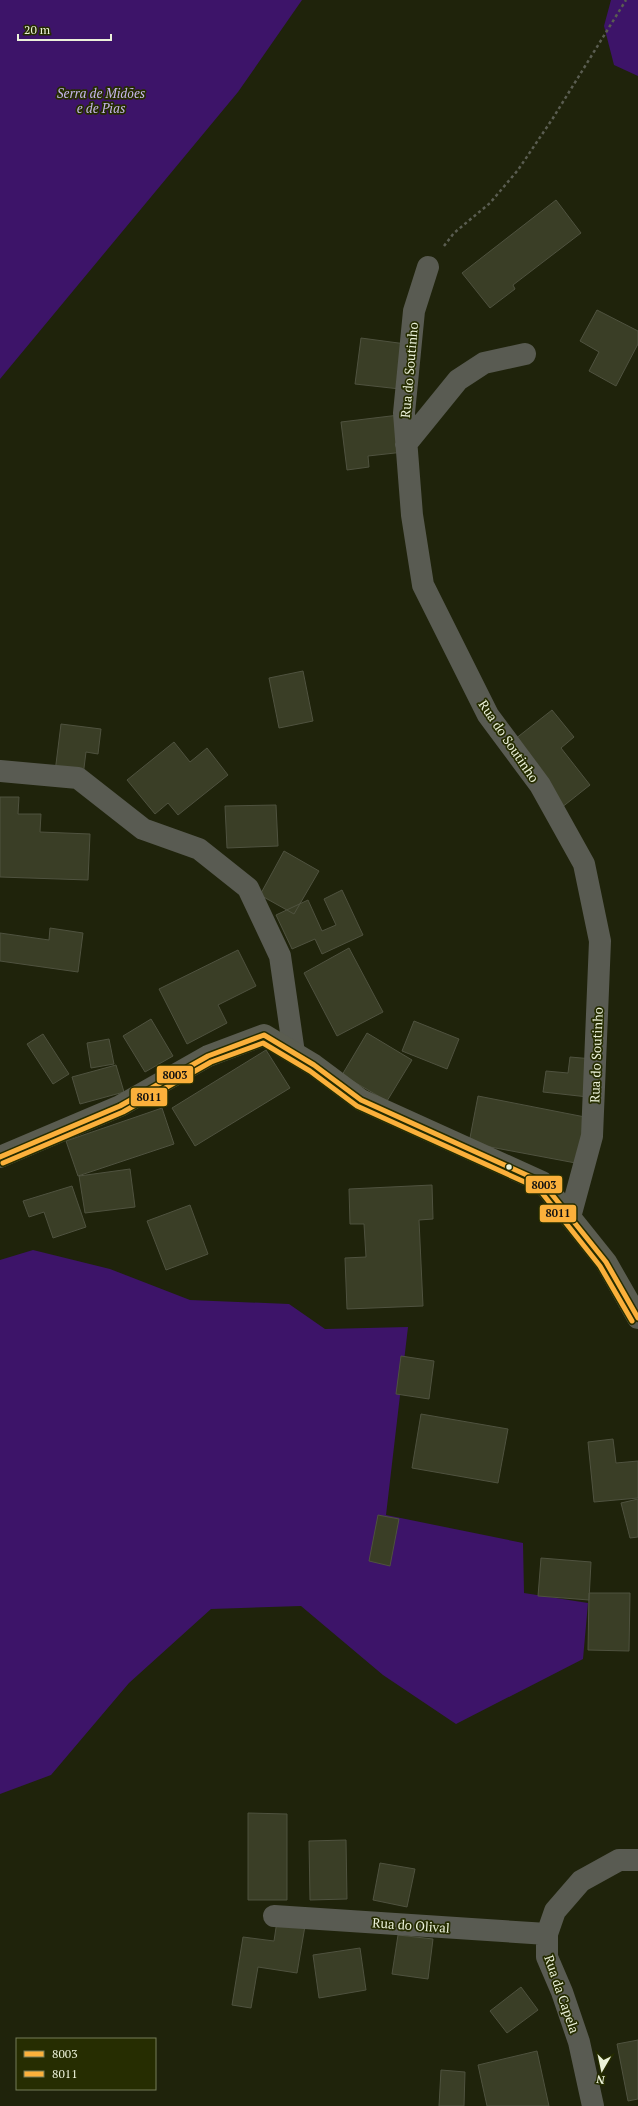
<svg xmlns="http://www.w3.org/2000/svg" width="638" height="2106" viewBox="0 0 638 2106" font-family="'PT Serif',serif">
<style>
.green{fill:#3d1469}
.building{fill:#3a3e26;stroke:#4f523f}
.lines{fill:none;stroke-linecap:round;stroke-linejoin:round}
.path{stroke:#5a5d51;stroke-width:2.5;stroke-dasharray:3 3;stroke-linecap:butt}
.street{stroke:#595b52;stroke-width:22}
.secondary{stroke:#5a5c50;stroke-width:22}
.bus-1-casing{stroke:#262d01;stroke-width:8}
.bus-2-casing{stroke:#262d01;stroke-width:8}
.bus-1{stroke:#fbb03b;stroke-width:5}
.bus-2{stroke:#fbb03b;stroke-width:5}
.bus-dot{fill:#ecf2da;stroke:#262d01;stroke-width:1.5}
.labels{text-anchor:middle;stroke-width:3.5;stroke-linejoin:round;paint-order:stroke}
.park-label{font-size:13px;font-style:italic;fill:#c6b6eb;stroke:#262d01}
.street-label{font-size:13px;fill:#ecf2da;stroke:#262d01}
.line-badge{stroke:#262d01;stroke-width:1.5}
.pale-badge-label{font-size:11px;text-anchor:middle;font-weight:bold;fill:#111}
</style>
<rect width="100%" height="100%" fill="#1f230b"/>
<path class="green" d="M0,0H302L238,92L0,379Z
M611,0H638V76L614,65L604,26Z
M33,1250L110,1269L190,1300L289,1304L325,1329L408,1327L386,1515L523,1543L524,1593L588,1603L583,1659L456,1724L383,1675L301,1606L211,1609L129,1683L51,1775L0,1794V1260Z"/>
<path class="building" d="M556,200L581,233L513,285L515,289L490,308L462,273Z
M597,310L638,331V344L616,386L589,371L599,352L580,341Z
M361,338L406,344L400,389L355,384Z
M399,415L404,452L368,456L369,467L347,470L341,422Z
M303,671L313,721L279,728L269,678Z
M552,710L574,737L561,748L590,785L561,808L510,743Z
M61,724L101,729L98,754L86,752L83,776L55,772Z
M174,742L190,762L207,748L228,775L178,815L168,803L155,814L127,780Z
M0,797H19L18,814H41L40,832L90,834L88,880L0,877Z
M276,805L278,846L227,848L225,806Z
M284,851L319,871L294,914L260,895Z
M342,890L363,935L322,954L315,939L292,949L276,915L308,900L322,931L336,925L324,899Z
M50,928L83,933L78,972L0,961V933L49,940Z
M349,948L383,1012L337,1036L304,973Z
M238,950L256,986L218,1005L227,1023L187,1044L159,989Z
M151,1019L173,1056L145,1072L123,1036Z
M414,1021L459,1039L447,1069L402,1051Z
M367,1033L412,1060L387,1101L342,1075Z
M43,1034L69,1074L53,1084L27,1044Z
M109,1039L114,1064L91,1068L87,1043Z
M266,1050L290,1088L195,1146L172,1108Z
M570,1057L593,1059L588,1097L543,1092L546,1071L568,1073Z
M116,1065L124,1092L80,1104L72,1077Z
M478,1096L590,1118L581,1164L469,1143Z
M162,1108L174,1144L78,1176L66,1141Z
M130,1169L135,1207L85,1213L79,1176Z
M432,1185L433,1219L419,1220L423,1306L347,1309L345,1258L366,1257L364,1224H350L349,1189Z
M72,1186L86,1227L53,1238L44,1212L29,1217L23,1201Z
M190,1205L208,1254L166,1270L147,1221Z
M401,1356L434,1361L429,1399L396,1394Z
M421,1414L508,1429L498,1483L412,1468Z
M613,1439L616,1463L638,1461V1498L594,1502L588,1442Z
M638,1499V1537L630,1538L621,1503Z
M378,1515L399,1519L390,1566L369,1561Z
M541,1558L591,1562L589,1600L538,1596Z
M589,1593H630L629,1651L588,1650Z
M248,1813L287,1814V1900H248Z
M346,1840L347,1899L310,1900L309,1841Z
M380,1863L415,1869L407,1907L373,1900Z
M277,1921L305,1926L297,1973L258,1967L251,2008L232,2005L243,1937L274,1941Z
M398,1935L433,1939L428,1979L392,1974Z
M360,1948L366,1990L319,1998L313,1955Z
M521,1987L538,2010L507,2033L490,2011Z
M638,2040V2099L628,2101L617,2044Z
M537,2051L549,2106H487L478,2065Z
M441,2070L465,2072L464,2106H439Z"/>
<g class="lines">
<path class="path" d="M444,246L454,233L490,203L518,170L553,118L626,0"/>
<path class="street" d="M428,267L414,311L404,413L412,515L423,585L488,715L540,785L584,864L600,941L592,1136L570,1217
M406,444L458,380L484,363L525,354
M0,771L78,778L143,829L199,849L248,888L280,956L294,1053
M274,1916L547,1934
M593,2106L579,2042L562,1992L547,1957V1934L555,1911L581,1881L619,1860H638"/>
<path class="secondary" d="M0,1157L120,1106L208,1056L264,1035L314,1065L361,1100L542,1182L606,1262L638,1318"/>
<g class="bus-1-casing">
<path id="bus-1" d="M0,1157L120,1106L208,1056L264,1035L314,1065L361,1100L542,1182L606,1262L638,1318"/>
</g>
<g class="bus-2-casing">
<path id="bus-2" d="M3,1163L123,1112L211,1062L263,1043L310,1071L357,1106L538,1188L600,1266L632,1321"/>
</g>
<use href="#bus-1" class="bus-1"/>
<use href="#bus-2" class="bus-2"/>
</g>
<circle class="bus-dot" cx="509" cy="1167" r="3.5"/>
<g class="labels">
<g class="park-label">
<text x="101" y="98">Serra de Midões<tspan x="101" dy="15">e de Pias</tspan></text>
</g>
<g class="street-label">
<text transform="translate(409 370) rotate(-85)" y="5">Rua do Soutinho</text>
<text transform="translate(509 741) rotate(56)" y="5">Rua do Soutinho</text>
<text transform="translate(596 1055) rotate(-88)" y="5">Rua do Soutinho</text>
<text transform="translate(411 1925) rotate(4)" y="5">Rua do Olival</text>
<text transform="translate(562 1994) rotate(71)" y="5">Rua da Capela</text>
</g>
</g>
<g class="line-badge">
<rect x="156" y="1065" width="38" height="19" rx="4" fill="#fbb03b"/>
<rect x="130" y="1087" width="38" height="20" rx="4" fill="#fbb03b"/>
<rect x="525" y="1175" width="38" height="19" rx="4" fill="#fbb03b"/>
<rect x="539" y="1204" width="38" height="19" rx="4" fill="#fbb03b"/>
</g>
<g class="pale-badge-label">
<text x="175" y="1079">8003</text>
<text x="149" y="1101">8011</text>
<text x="544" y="1189">8003</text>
<text x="558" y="1217">8011</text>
</g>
<rect x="16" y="2038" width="140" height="52" fill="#262d01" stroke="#757c58"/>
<rect x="24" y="2051" width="20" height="6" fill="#fbb03b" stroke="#757c58"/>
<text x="52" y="2058" font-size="12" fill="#ecf2da">8003</text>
<rect x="24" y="2071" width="20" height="6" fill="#fbb03b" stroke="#757c58"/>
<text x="52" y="2078" font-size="12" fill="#ecf2da">8011</text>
<g transform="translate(602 2070) rotate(189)" stroke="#262d01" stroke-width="3" paint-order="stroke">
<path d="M0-3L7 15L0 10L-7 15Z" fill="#ecf2da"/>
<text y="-6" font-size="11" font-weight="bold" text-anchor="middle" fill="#ecf2da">N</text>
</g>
<path d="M18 34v6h93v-6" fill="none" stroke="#ecf2da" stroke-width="2"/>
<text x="24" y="34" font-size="12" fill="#ecf2da" stroke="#262d01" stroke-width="3" paint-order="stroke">20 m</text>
</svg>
